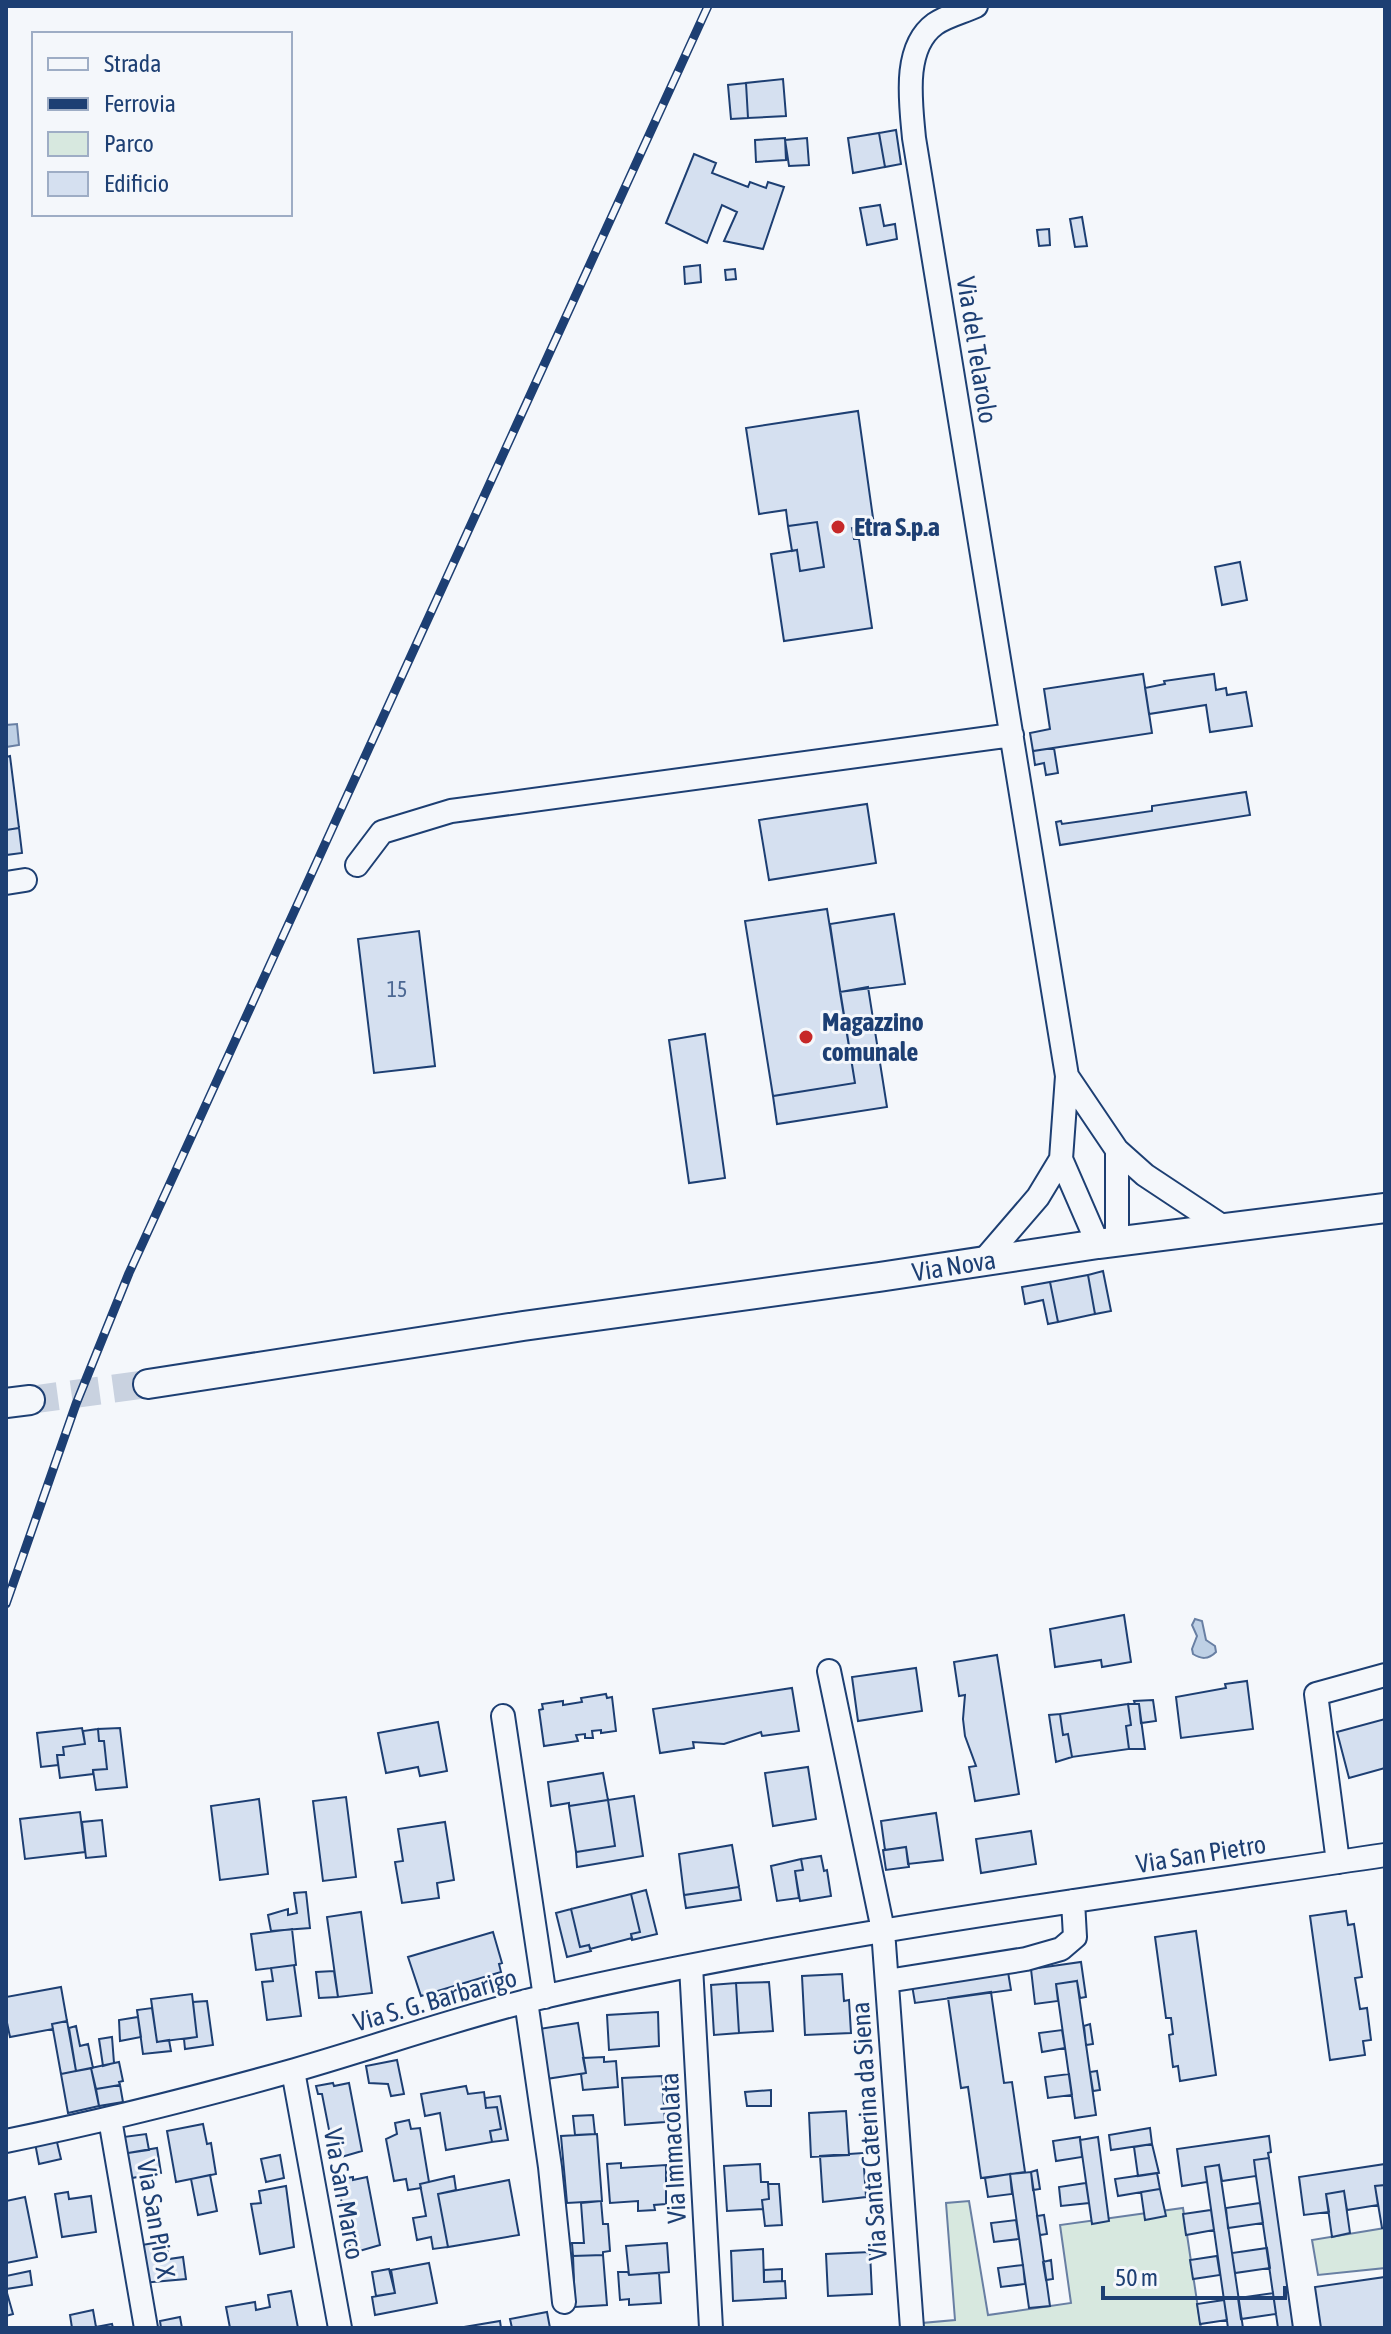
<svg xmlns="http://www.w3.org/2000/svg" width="1391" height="2334" viewBox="0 0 1391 2334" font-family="'Asap Condensed',sans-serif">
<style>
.green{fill:#d7e8df;stroke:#687fa3;stroke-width:2}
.water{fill:#bed0e5;stroke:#687fa3;stroke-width:2}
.building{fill:#d5e0f0;stroke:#1d3f73;stroke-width:2}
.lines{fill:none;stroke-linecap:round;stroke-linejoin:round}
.tertiary-tunnel{stroke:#c9d2e0;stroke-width:28;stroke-dasharray:28 14;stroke-linecap:butt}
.minor-casing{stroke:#1d3f73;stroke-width:26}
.tertiary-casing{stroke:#1d3f73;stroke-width:32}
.minor{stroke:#f4f7fb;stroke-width:22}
.tertiary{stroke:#f4f7fb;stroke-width:28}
.rail-casing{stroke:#1d3f73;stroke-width:9}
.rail{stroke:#f4f7fb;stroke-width:6;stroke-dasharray:18;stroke-linecap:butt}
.poi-dot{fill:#c62828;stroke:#f4f7fb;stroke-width:3}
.labels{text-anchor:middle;stroke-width:6;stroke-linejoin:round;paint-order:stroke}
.number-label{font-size:22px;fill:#4b6792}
.street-label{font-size:26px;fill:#1d3f73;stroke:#f4f7fb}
.poi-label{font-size:26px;font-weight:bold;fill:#1d3f73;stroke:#f4f7fb;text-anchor:start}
</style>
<rect width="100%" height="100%" fill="#f4f7fb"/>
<path class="green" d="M969,2201L988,2315L1071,2303L1060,2225L1183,2208L1201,2328H912L911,2324L955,2320L946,2203Z
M1385,2228V2268L1318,2275L1312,2240Z"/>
<path class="water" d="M17,724L19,745L6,747V725Z
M1195,1619L1202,1621L1206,1640L1215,1646L1216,1652C1208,1660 1201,1659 1193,1654L1192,1649L1197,1636L1192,1625Z"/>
<path class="building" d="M783,79L786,116L748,118L746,83Z
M746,83L748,118L731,119L728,85Z
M896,130L901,164L885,167L879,133Z
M879,133L885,167L853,173L848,138Z
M785,138L786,160L756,162L755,140Z
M807,138L809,165L789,166L785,140Z
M694,154L716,163L712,173L748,187L750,182L766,188L768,182L784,187L763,249L724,241L737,212L722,205L707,243L666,223Z
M880,205L884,226L895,224L897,239L867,245L860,208Z
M1082,217L1087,246L1075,247L1070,219Z
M1049,229L1050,245L1039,246L1037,230Z
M700,265L701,282L685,284L684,267Z
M735,269L736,279L726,280L725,270Z
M858,411L874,525L852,528L854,539H859L872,628L784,641L771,554L797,550L800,571L824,567L817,522L788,526L786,510L759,514L746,428Z
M817,522L824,567L800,571L797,550L792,551L788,526Z
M1240,562L1247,600L1222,605L1215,567Z
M1143,674L1152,733L1033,751L1030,733L1050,729L1044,689Z
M1214,674L1216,690L1226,688L1227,695L1246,692L1252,726L1210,732L1206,705L1149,714L1145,688L1165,684L1164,681Z
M1054,748L1058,773L1046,775L1044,763L1035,765L1033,751Z
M10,756L19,828L6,830V757Z
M1246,792L1250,815L1060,845L1056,822L1061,821L1062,824L1097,819L1152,811V806Z
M867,804L876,863L769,880L759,820Z
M19,828L22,853L6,855V830Z
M827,909L855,1083L773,1096L745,921Z
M894,914L905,984L840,992L830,924Z
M419,931L435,1066L374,1073L358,939Z
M868,987L887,1107L777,1124L773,1096L855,1083L840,992Z
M705,1034L725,1178L689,1183L669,1040Z
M1103,1271L1111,1311L1095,1314L1088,1275Z
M1088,1275L1095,1314L1058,1322L1050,1282Z
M1050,1282L1058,1322L1048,1324L1043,1300L1025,1304L1022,1287Z
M1124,1615L1131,1662L1102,1667L1101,1660L1055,1667L1050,1629Z
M997,1655L1019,1794L975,1801L969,1767L976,1766L965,1736L963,1719L965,1695L959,1696L954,1662Z
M916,1668L922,1711L858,1721L852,1677Z
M1247,1681L1253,1729L1181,1738L1176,1697L1226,1688L1225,1684Z
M792,1688L799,1731L762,1736L761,1732L724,1744L693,1742L694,1748L660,1753L653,1709Z
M606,1694L607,1698L612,1697L616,1731L601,1733V1730L592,1731L593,1738H585V1734L576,1735L578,1741L544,1746L539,1710L543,1709L542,1704L563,1701V1705L582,1702L581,1698Z
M1153,1700L1156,1721L1141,1723L1139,1704H1135L1134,1701Z
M1128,1704H1139L1145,1749H1129L1126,1726L1131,1725Z
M1128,1704L1131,1725L1126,1726L1129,1749L1072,1757L1068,1734L1063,1735L1060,1714Z
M1060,1714L1063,1735L1068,1734L1072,1757L1056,1762L1049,1715Z
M1385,1719V1768L1349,1778L1337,1732Z
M438,1722L447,1771L420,1776L418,1767L386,1773L378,1733Z
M82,1728L85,1744L63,1747L64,1755H57L58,1765L41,1767L37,1733Z
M120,1728L127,1787L96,1790L93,1770L107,1769L104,1741H99L98,1729Z
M98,1729L99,1741H104L107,1769L93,1770V1774L60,1778L57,1755H64L63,1747L85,1744L83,1731Z
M808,1767L816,1819L773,1826L765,1773Z
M603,1773L608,1800L569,1806V1803L551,1806L548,1782Z
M634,1796L643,1856L577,1867L576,1852L615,1846L608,1800Z
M346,1797L356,1877L323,1881L313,1801Z
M259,1799L268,1874L220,1880L211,1806Z
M608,1800L615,1846L576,1852L569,1806Z
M80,1812L85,1852L25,1859L20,1819Z
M936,1813L943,1860L908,1864L906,1847L885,1850L881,1821Z
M102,1820L106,1856L86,1858L82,1822Z
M445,1822L454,1880L437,1883L439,1898L402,1903L395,1862L403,1861L398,1829Z
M1031,1831L1036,1864L981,1873L976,1839Z
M732,1845L739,1887L684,1895L679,1854Z
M906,1847L909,1867L886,1870L883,1850Z
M821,1856L824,1871L827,1870L831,1896L800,1901L795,1871L803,1870L801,1859Z
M801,1859L803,1870L795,1871L799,1898L777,1901L771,1866Z
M739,1887L741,1900L686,1908L684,1895Z
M646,1890L657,1934L632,1940L631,1934L640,1932L631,1894Z
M306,1892L310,1928L271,1931L268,1915L288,1909V1915L297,1913L294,1893Z
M631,1894L640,1932L631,1934L632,1938L590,1949L589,1945L580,1947L571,1909Z
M571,1909L580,1947L589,1945L591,1951L567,1957L556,1913Z
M1346,1911L1348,1925L1354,1924L1362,1977L1355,1978L1360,2009L1367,2008L1371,2040L1363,2041L1365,2055L1330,2060L1310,1916Z
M361,1912L372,1993L338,1997L327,1917Z
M292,1929L296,1965L256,1970L251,1934Z
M1196,1931L1216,2075L1180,2081L1178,2066L1173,2067L1169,2035L1173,2034L1171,2018H1166L1155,1937Z
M493,1932L502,1963L499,1964L501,1972L421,1996L408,1957Z
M1081,1962L1086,1997L1080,1998L1077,1981L1056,1984L1058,2001L1035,2004L1031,1969Z
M294,1965L301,2016L267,2020L262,1982L273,1981L271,1968Z
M334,1971L338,1997L319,1998L316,1972Z
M1008,1972L1011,1990L915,2003L912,1985Z
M842,1974L844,2001L849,2000L851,2033L805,2035L802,1976Z
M1077,1981L1096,2115L1075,2118L1056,1984Z
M769,1982L773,2031L739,2033L736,1983Z
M736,1983L739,2033L714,2035L711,1985Z
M61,1987L67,2021L52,2024L53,2029L10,2037L6,2018V1997Z
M991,1992L1004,2083L1012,2082L1025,2172L981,2178L968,2087L961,2088L948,1998Z
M192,1994L197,2037L157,2042L151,1999Z
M207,2001L213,2045L185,2049L184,2039L197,2037L193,2002Z
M152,2008L157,2042L169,2040L171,2051L143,2054L137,2010Z
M658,2012L659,2046L609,2050L607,2015Z
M138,2017L141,2037L120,2041L119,2020Z
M67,2021L76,2071L61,2074L52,2024Z
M578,2023L586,2073L546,2079L539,2029Z
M1090,2024L1093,2044L1086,2045L1084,2026Z
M76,2026L80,2046L88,2044L93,2068L76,2071L69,2028Z
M1062,2030L1065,2048L1042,2052L1039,2033Z
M112,2037L114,2063L103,2066L99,2039Z
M604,2057V2062L616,2061L618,2087L583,2090L581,2074L586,2073L583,2058Z
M397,2060L404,2094L391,2096L388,2084L369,2083L366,2066Z
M119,2062L123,2081L119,2082L120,2085L96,2089L91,2068Z
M91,2068L99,2106L68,2113L61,2074Z
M1097,2071L1100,2090L1093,2091L1090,2072Z
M1069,2074L1072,2095L1048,2098L1045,2077Z
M662,2076L665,2122L625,2125L622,2078Z
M333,2083L334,2086L349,2083L362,2151L331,2160L329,2151L333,2150L322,2094H318L316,2086Z
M120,2085L123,2102L99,2106L96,2089Z
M466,2086L468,2094L484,2092L486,2108L497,2107L501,2129L490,2131L492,2142L446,2150L440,2113L425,2116L421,2094Z
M771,2090V2106H747L745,2092Z
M500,2096L508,2140L492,2142L490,2131L501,2129L497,2107L486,2108L485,2098Z
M846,2111L849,2155L811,2157L809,2113Z
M593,2115L595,2134L575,2135L573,2116Z
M409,2120L411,2129L420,2128L429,2182L420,2184L421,2188L408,2190L406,2179L394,2181L386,2139L397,2134L395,2123Z
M203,2124L207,2144L211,2143L216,2174L176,2182L167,2131Z
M1150,2128L1152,2144L1111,2150L1109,2135Z
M146,2134L149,2150L122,2154L116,2138Z
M597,2134L602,2201L567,2203L561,2136Z
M1269,2136L1271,2152L1268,2153L1269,2158L1254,2160L1256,2176L1222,2181L1219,2165L1205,2167L1207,2182L1182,2186L1177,2149Z
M1080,2137L1082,2157L1056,2161L1053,2141Z
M1098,2137L1109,2221L1092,2224L1080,2140Z
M56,2138L61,2159L39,2164L35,2143Z
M1152,2144L1159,2173L1138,2176L1134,2147Z
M157,2148L161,2173L126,2179L122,2154Z
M863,2153L866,2197L823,2202L820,2156Z
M280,2155L284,2178L266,2182L261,2159Z
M1269,2158L1293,2328H1278L1256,2176L1254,2160Z
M621,2163V2168L666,2165V2204L654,2205L655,2210L638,2211V2201L610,2203L607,2164Z
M760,2164L761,2182H768L769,2199L762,2200L763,2209L727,2211L724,2166Z
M1385,2164V2185L1375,2186L1378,2205L1347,2210L1344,2191L1326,2194L1329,2212L1304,2215L1299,2177Z
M1219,2165L1232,2253L1243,2328H1228L1205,2167Z
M1037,2170L1040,2189L1033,2190L1031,2172Z
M1031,2172L1050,2306L1029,2308L1010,2174Z
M1157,2173L1160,2189L1118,2196L1115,2179Z
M1010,2174L1012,2194L988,2197L985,2178Z
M210,2175L217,2211L198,2215L191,2179Z
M454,2176L456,2190L438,2194L448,2247L433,2249L431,2237L417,2240L413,2218L426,2216L420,2184Z
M353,2177V2180L367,2177L380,2245L349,2254L347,2247L350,2246L339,2188L336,2189L334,2180Z
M509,2180L519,2235L448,2247L438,2194Z
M1086,2183L1089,2203L1061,2206L1059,2187Z
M768,2184H779L782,2225L765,2226L762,2200L769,2199Z
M1385,2185V2228H1382L1375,2186Z
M286,2186L294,2247L260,2254L251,2204L261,2203L259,2191Z
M1160,2189L1166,2216L1145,2220L1141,2192Z
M1344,2191L1350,2233L1332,2237L1326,2194Z
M68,2192L69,2199L91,2196L96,2232L62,2237L55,2194Z
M25,2197L37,2257L6,2263V2201Z
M601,2201L603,2224H608L610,2251L603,2252V2255L573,2256L572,2243H584L581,2203Z
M1260,2203L1263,2223L1228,2228L1226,2208Z
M1211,2210L1214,2230L1186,2235L1183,2214Z
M1044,2215L1047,2234L1040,2235L1037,2216Z
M1016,2220L1019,2239L994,2242L991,2223Z
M166,2241L169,2259L183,2257L186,2279L142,2283L136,2246Z
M667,2243L669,2272L629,2275L626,2246Z
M1267,2248L1270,2268L1235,2273L1232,2253Z
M763,2249L764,2282L785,2281L786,2298L733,2301L731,2251Z
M870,2252L872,2294L828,2296L826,2254Z
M603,2255L607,2305L575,2307L573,2256Z
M1217,2256L1220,2275L1193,2279L1190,2260Z
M1051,2260L1053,2279L1046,2280L1043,2262Z
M429,2263L437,2303L375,2315L372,2297L395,2293L391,2270Z
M1023,2265L1025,2284L1001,2287L998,2268Z
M389,2269L395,2293L376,2296L372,2272Z
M782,2269V2281L764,2282V2270Z
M30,2271L32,2285L6,2289V2276Z
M618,2272H628L629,2275L659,2273L661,2303L629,2305V2299L620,2300Z
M1385,2277V2328H1321L1315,2287Z
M291,2291L298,2328H230L226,2307L255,2302L256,2310L270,2307L268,2295Z
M7,2293L13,2314L6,2316V2294Z
M1273,2293L1276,2314L1241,2319L1238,2298Z
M1224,2300L1227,2320L1200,2324L1197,2304Z
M93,2310L96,2327L112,2324L113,2328H72L70,2315Z
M547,2312L550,2328H512L510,2319Z
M180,2317L182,2328H161L160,2321Z
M500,2321L501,2328L464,2327Z"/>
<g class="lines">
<path class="tertiary-tunnel" d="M30,1400L148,1384"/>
<g class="minor-casing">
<path id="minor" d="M976,6C963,12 946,16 935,24C902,48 911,104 914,138L1067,1076L1061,1159L1038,1197L983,1261
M357,865L382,832L451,811L1012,735
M6,883L25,880
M1067,1076L1117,1150L1145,1175L1225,1228
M1117,1150V1241
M1061,1159L1098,1244
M829,1671L883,1930L912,2328
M503,1716L545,1997
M1338,1862L1316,1694L1385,1675
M691,1966L711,2328
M887,1981L1026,1959L1061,1949L1075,1937L1073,1901
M526,2001L550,2167L564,2302
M293,2071L340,2328
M110,2119L146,2328
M6,2141C103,2121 199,2097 295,2070C379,2046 462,2016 547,1996C823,1933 1105,1897 1385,1855"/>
</g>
<g class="tertiary-casing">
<path id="tertiary" d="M148,1384L523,1326L879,1277L1098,1244L1385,1208
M6,1403L30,1400"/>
</g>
<use href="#minor" class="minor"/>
<use href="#tertiary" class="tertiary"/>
<g class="rail-casing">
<path id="rail" d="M6,1604L76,1404L129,1273L708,6"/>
</g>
<use href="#rail" class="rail"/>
</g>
<g class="poi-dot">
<circle cx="838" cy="527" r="8"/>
<circle cx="806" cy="1037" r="8"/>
</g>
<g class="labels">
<g class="number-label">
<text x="397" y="997">15</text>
</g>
<g class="street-label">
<text transform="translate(977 350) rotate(81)" y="9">Via del Telarolo</text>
<text transform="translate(954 1266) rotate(-9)" y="9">Via Nova</text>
<text transform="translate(1201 1854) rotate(-9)" y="9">Via San Pietro</text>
<text transform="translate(435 2000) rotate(-16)" y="9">Via S. G. Barbarigo</text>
<text transform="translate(869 2131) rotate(-94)" y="9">Via Santa Caterina da Siena</text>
<text transform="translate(673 2148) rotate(-93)" y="9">Via Immacolata</text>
<text transform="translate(344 2194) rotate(80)" y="9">Via San Marco</text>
<text transform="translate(156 2219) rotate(80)" y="9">Via San Pio X</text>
</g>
<g class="poi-label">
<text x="854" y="536">Etra S.p.a</text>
<text x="822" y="1031">Magazzino<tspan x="822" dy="30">comunale</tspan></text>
</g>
</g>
<rect width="1391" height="2334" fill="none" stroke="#1d3f73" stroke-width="16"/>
<rect x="32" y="32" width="260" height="184" fill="#f4f7fb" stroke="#9eadc5" stroke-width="2"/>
<rect x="48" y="58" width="40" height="12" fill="#f4f7fb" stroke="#9eadc5" stroke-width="2"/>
<text x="104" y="72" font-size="24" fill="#1d3f73">Strada</text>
<rect x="48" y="98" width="40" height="12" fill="#1d3f73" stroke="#9eadc5" stroke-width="2"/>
<text x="104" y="112" font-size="24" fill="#1d3f73">Ferrovia</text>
<rect x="48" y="132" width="40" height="24" fill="#d7e8df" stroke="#9eadc5" stroke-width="2"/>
<text x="104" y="152" font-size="24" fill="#1d3f73">Parco</text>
<rect x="48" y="172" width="40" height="24" fill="#d5e0f0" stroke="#9eadc5" stroke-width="2"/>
<text x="104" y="192" font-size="24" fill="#1d3f73">Edificio</text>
<path d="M1103 2286v12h182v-12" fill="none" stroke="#1d3f73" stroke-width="4"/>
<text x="1115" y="2286" font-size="24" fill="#1d3f73" stroke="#f4f7fb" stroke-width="6" paint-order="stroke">50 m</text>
</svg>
